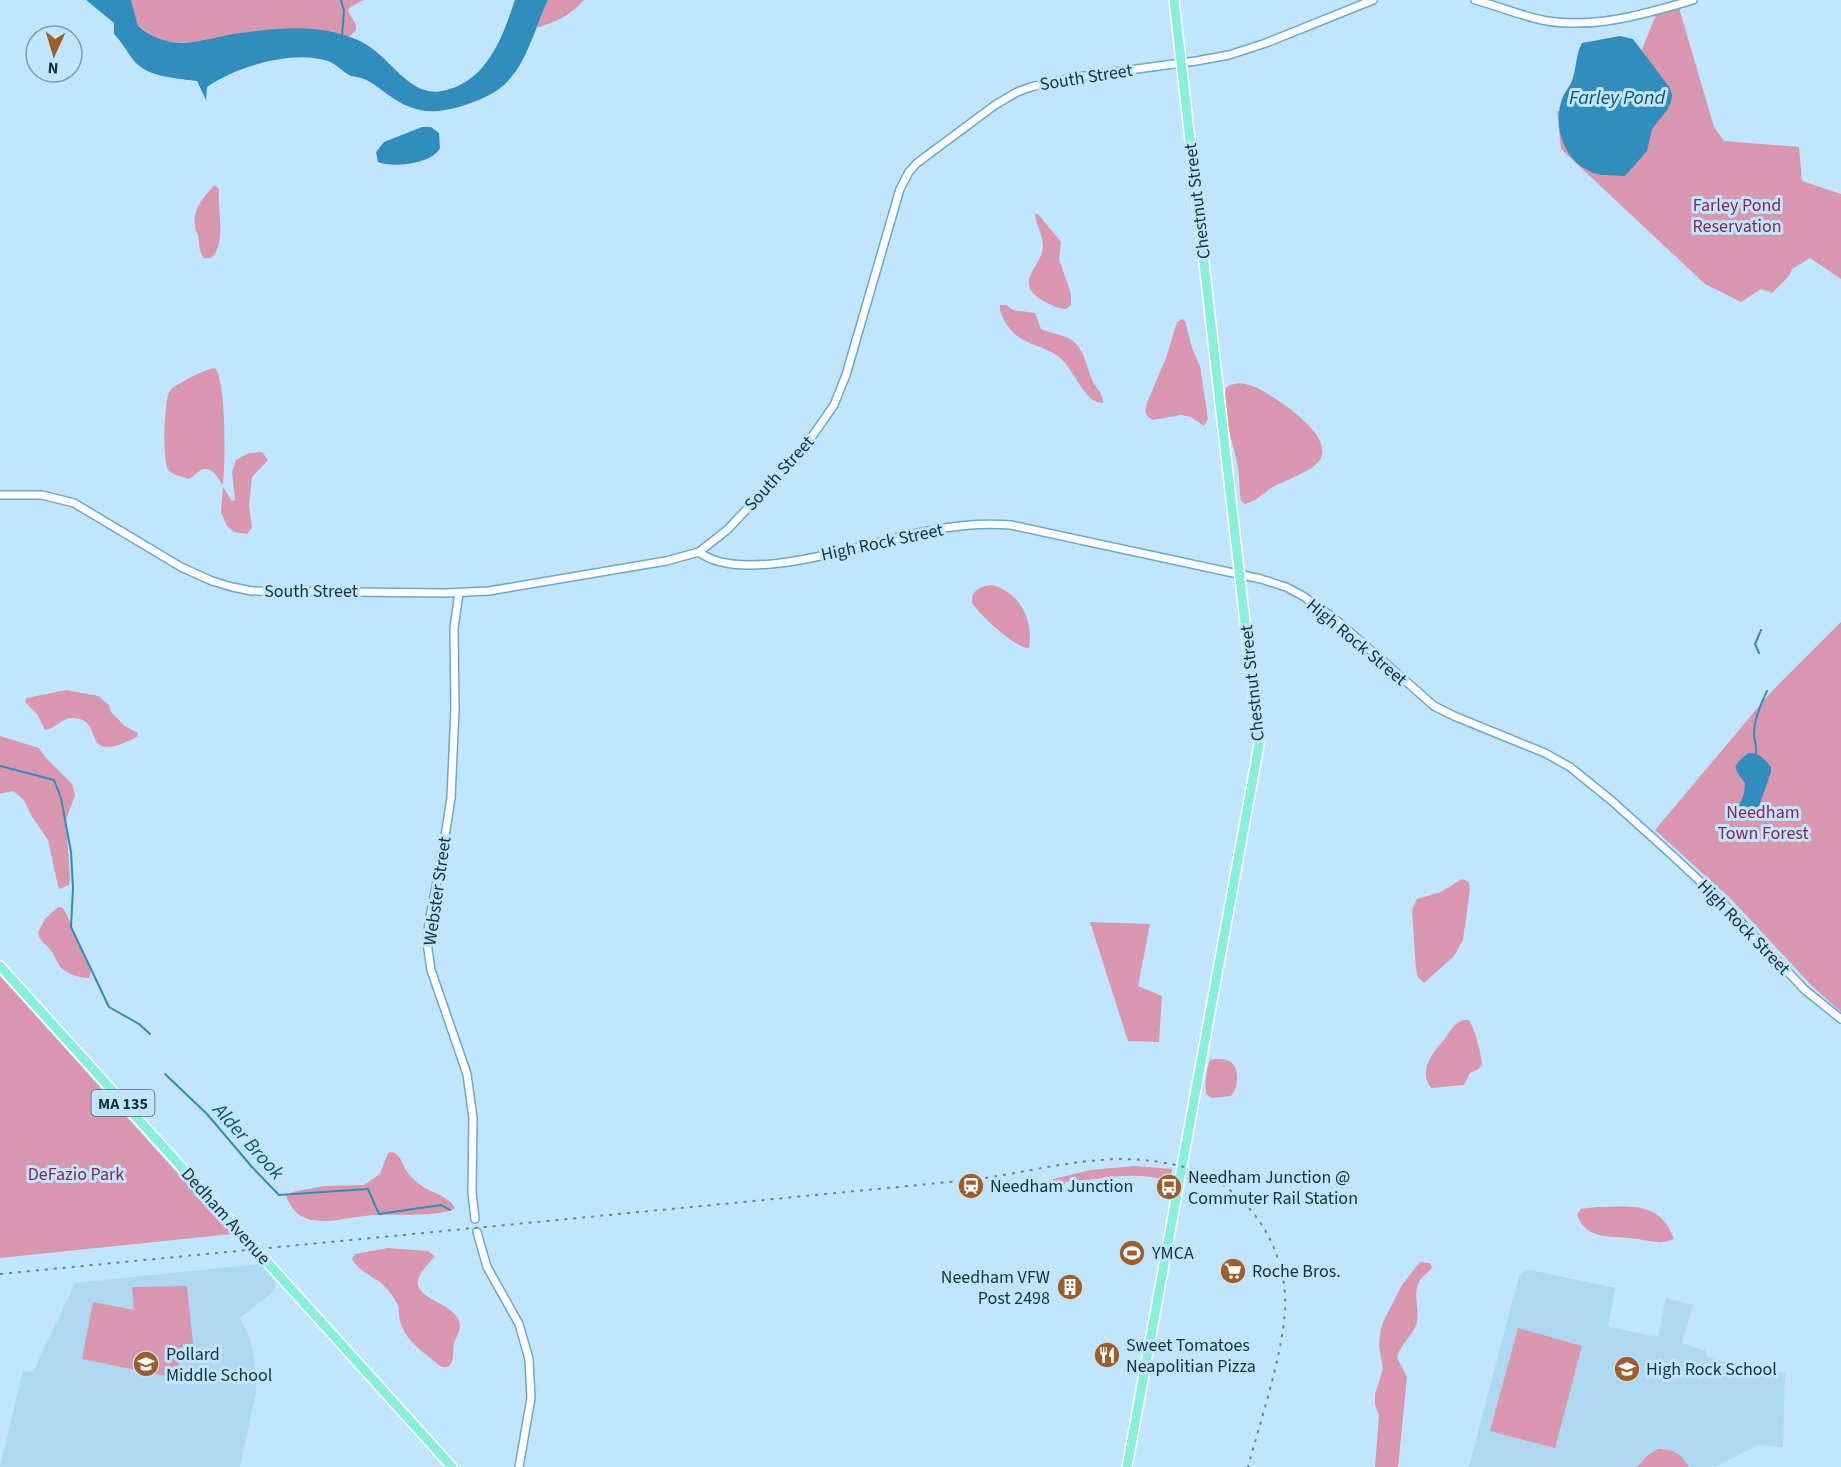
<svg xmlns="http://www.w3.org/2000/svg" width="1841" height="1467" viewBox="0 0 1841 1467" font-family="'Source Sans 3',sans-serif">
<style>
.built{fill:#aed7f0}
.green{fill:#d897af}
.water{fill:#308dbd}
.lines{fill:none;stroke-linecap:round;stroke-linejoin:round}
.stream{stroke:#308dbd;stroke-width:2}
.minor-casing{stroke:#6aa8cd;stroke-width:10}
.major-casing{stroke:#fff;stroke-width:12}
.minor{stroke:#fff;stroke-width:7}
.major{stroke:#89eeda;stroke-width:9}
.rail{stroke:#648496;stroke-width:2;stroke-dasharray:3 6;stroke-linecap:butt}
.labels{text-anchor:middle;stroke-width:6;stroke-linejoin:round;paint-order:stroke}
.shield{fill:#c0e5fc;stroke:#4a6778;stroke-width:1.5}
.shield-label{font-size:16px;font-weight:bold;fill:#173140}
.street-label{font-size:18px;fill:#173140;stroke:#c0e5fc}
.park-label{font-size:18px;fill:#892555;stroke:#c0e5fc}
.poi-label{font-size:18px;fill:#173140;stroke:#c0e5fc;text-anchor:start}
.water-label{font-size:20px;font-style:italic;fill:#0c5475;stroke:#c0e5fc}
</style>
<rect width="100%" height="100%" fill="#c0e5fc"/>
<path class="built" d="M260,1264L275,1282L276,1286L272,1293L240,1318L250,1339L254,1357L256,1392L240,1467H0L23,1371L33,1372L75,1283Z
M1530,1270L1615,1288L1608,1327L1658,1337L1666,1298L1693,1305L1682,1343L1706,1351V1356L1734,1365L1785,1373L1783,1447L1758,1445L1715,1467H1469L1518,1280L1521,1273Z"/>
<path class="green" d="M131,0H364L350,7L348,11L356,25V30L349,37L315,29H280L231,35L203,42H170L159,40L138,26Z
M548,0H584C570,16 556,22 536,28Z
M1679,8L1714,127L1724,141L1799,147L1802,181L1841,194V279L1810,258L1792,269L1789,276L1772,293L1761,289L1741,302L1705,284L1561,149L1557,111L1569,110L1638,59L1656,15Z
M215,185L219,189C217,207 227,245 211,258H204C198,251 200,244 198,235C197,232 195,230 195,226C192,210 204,196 215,185Z
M1035,214H1038L1061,242L1059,259L1071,294V305L1066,309C1058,309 1047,303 1040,299C1013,281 1043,266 1043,246C1043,235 1036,225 1035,214Z
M1000,305H1006L1013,310L1035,313L1041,329C1049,333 1060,334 1068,338C1085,346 1086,367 1093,382C1097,390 1103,393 1103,403C1084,404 1074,368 1059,357C1040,343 1019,346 1005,322C1002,316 999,311 1000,305Z
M1182,319L1185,321L1192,348L1200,366L1208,419L1204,426L1191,417L1181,415L1153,420L1148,417L1145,411L1147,403L1166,358L1177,322Z
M215,368C227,384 225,463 223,485C217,478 213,465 201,470C196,473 194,476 189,479C182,476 172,476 168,469C162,461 164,399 170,391C175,384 206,369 215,368Z
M1239,383C1245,384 1251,385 1257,388C1275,397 1328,431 1322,455C1318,471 1286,479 1273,487C1263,493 1256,502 1245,504L1241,501C1239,488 1240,475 1237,463C1233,440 1220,412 1226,388L1230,385Z
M262,452L268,460L252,477L249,505L252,527L247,534L234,532L227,526L221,512L223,487L232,501L235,500L232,472L236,460L249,453Z
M992,585C1020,592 1034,621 1029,648C1016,649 980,615 972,603C971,590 981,586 992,585Z
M1841,622V1012L1812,986L1731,899L1655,830L1771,692Z
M66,690L98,696L109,705L111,712L125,726L138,733L137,737C77,767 107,720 74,718C61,717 56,729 45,730L37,714L25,702L27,698Z
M0,736L39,748L46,758L72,784L75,795L66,820L70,878L69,885L60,889L58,886L48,840L31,815L24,800L13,791L0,794Z
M1462,879L1469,882L1470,890L1463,940L1454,956L1424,983L1418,977L1416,970L1412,910L1417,899L1441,892Z
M58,907L63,908L67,915L91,971L89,978C79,978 65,974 59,965C56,961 55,956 52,952C47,944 41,944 38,933L45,919Z
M1090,922L1150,924L1138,986L1162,996L1159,1042L1128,1041Z
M0,976L232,1234L0,1258Z
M1463,1020H1469C1476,1032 1480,1050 1482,1064L1479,1069L1470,1073L1464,1085L1431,1088C1418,1072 1432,1053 1443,1041C1449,1033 1453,1024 1463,1020Z
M1215,1059C1219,1059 1225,1059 1229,1061C1241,1067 1238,1088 1231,1096L1212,1098L1206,1094C1205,1083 1206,1070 1210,1060Z
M392,1152C402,1155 401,1163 406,1170C409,1175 415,1181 419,1184C430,1193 448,1195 455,1208C445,1217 393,1214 378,1215C355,1215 330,1225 308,1219C296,1215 292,1208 286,1197L292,1192L324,1186L364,1185L380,1174L388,1153Z
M1135,1166L1172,1169L1171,1178L1166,1177L1165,1180C1133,1170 1097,1180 1065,1182V1184L1051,1183L1050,1180L1090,1170Z
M1596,1207C1630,1207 1660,1200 1674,1239C1661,1245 1651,1241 1637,1239C1615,1235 1585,1242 1577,1214L1581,1209Z
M388,1248L428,1251L435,1256C430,1263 422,1269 419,1277C410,1301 457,1301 460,1325C460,1332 456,1337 454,1343C452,1349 455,1359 450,1365C446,1370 439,1366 435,1362C421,1350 405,1340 400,1321C399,1317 399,1312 399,1308C397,1301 391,1294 387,1289C378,1277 360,1274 352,1259L355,1254Z
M1420,1262L1430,1263L1432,1268C1428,1273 1422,1276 1419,1282C1412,1296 1421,1311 1416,1325C1412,1337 1400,1344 1397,1358L1407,1377L1398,1467H1375L1379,1416L1375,1404V1394L1383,1369L1379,1346L1380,1333L1383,1322L1402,1285Z
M187,1286L193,1344H183L176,1378L82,1359L93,1302L134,1310L132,1287Z
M1518,1328L1582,1346L1555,1448L1490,1431Z
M1658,1449C1674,1449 1681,1454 1689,1467H1637L1647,1456Z"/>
<path class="water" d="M86,0H131L138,26C171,53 196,41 233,34C259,30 289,27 315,29C332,31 353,36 367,45C391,59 410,97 442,91C487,82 502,38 515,0H548C535,27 527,64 504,85C491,96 475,102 459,107C430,115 412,112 387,94C380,89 372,82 364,79C360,77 355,77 351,76C343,72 336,64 328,61C293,49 235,67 207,87L206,100L197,81C177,78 149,78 134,61C127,52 123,43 114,34V23Z
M1620,36L1633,39L1670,88L1672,96L1671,102L1667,110L1652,129L1647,151L1625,176C1613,175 1600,177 1589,171C1563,159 1553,125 1562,99C1564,93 1568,89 1571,83C1577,70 1575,55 1582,43Z
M422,127H431L439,133L440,148C432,164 394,168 378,162L376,152L384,142Z
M1748,753C1760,752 1765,760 1771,767V772L1756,815L1746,820L1741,818L1737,811L1744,794L1745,783C1733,766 1731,768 1748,753Z"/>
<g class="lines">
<path class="stream" d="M341,0L344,11L342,36
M1759,653L1755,644L1761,630
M1756,753C1757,745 1754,741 1754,734C1754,719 1761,704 1767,691
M0,766L54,780L61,798L71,852L73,888L71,927L109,1007L139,1024L150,1034
M165,1074L207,1114L252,1167L279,1195L368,1189L379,1214L441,1205L450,1210"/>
<g class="minor-casing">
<path id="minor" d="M1475,0C1498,6 1519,15 1542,20C1592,30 1645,14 1693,0
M0,495H42L74,503L181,567L212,581L232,587L252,591L446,593L489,591L666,561L699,552L727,530L802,451L834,405L846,375L900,189L909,172L917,163L995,105L1017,92L1031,87L1070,78L1196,61L1229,55L1266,43L1373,0
M699,552C744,588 878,539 933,530C959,525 985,523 1011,525L1261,579L1286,587L1303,596L1334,618L1434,706L1454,716L1545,753L1570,767L1612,801L1673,856L1718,898L1805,990L1841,1019
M459,593L454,628L455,709L451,798L442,856L429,922L427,942L431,970L467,1074L473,1118L472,1192L475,1219
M477,1232L487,1267L519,1324L529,1359L531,1398L519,1467"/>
</g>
<g class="major-casing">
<path id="major" d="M0,966L452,1467
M1127,1467L1259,745L1174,0"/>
</g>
<use href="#minor" class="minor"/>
<use href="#major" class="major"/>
<path class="rail" d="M0,1274L970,1180C1019,1174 1069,1160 1119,1159C1143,1159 1168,1162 1191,1169C1250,1189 1289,1250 1285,1312C1281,1360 1261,1419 1248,1467"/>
</g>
<defs>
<g id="station-disc" transform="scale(1.35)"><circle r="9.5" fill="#9f5d2a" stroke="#c0e5fc"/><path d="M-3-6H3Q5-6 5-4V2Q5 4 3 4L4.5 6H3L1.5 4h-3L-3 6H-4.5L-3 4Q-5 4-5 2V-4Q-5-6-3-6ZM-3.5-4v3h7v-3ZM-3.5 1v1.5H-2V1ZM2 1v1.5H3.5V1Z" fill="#fff"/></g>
<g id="bus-disc" transform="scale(1.35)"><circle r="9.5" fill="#9f5d2a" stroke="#c0e5fc"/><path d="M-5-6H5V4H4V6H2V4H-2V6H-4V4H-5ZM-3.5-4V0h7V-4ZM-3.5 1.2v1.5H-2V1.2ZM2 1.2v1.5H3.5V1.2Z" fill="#fff"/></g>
<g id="stadium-disc" transform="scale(1.35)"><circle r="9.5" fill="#9f5d2a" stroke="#c0e5fc"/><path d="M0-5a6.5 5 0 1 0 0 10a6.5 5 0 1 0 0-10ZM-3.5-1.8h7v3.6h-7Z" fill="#fff"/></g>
<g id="supermarket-disc" transform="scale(1.35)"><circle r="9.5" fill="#9f5d2a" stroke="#c0e5fc"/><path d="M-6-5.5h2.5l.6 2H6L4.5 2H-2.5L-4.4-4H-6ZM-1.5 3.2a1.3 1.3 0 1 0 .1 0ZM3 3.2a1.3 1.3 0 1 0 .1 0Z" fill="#fff"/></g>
<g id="building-disc" transform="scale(1.35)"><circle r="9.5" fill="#9f5d2a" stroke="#c0e5fc"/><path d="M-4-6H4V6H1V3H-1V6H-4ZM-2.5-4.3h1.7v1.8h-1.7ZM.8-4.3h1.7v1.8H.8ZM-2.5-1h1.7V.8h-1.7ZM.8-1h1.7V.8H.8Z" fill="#fff"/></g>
<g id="restaurant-disc" transform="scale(1.35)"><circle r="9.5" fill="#9f5d2a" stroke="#c0e5fc"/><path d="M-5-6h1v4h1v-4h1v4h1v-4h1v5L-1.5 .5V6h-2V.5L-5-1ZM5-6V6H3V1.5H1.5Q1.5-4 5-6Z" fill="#fff"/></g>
<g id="school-disc" transform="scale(1.35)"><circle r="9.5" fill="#9f5d2a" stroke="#c0e5fc"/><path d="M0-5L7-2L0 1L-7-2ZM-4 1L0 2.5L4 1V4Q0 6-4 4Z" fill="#fff"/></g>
</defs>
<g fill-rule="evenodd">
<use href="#station-disc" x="971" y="1186"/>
<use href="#bus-disc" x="1169" y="1187"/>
<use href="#stadium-disc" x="1132" y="1253"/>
<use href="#supermarket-disc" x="1233" y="1271"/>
<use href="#building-disc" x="1070" y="1287"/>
<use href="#restaurant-disc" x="1107" y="1355"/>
<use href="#school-disc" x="146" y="1364"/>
<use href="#school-disc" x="1627" y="1369"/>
</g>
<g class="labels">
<rect class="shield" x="91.5" y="1090" width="63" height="26" rx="4.5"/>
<g class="shield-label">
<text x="123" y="1109">MA 135</text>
</g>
<g class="street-label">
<text transform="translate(1086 77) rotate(-9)" y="6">South Street</text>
<text transform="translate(1197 201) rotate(-97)" y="6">Chestnut Street</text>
<text transform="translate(779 473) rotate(-48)" y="6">South Street</text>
<text transform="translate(882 542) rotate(-12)" y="6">High Rock Street</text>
<text x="311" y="597">South Street</text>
<text transform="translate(1357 642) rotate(40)" y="6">High Rock Street</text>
<text transform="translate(1252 683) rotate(-96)" y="6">Chestnut Street</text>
<text transform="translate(437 891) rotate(-82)" y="6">Webster Street</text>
<text transform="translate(1744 927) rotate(46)" y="6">High Rock Street</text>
<text transform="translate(226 1216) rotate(48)" y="6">Dedham Avenue</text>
</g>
<g class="park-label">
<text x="1737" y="211">Farley Pond<tspan x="1737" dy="21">Reservation</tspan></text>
<text x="1763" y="818">Needham<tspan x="1763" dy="21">Town Forest</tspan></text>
<text x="76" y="1180">DeFazio Park</text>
</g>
<g class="poi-label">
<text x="1188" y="1183">Needham Junction @<tspan x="1188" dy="21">Commuter Rail Station</tspan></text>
<text x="990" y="1192">Needham Junction</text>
<text x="1152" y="1259">YMCA</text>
<text x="1252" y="1277">Roche Bros.</text>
<text x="1050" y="1283" text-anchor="end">Needham VFW<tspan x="1050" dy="21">Post 2498</tspan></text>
<text x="1126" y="1351">Sweet Tomatoes<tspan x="1126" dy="21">Neapolitian Pizza</tspan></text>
<text x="166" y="1360">Pollard<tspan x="166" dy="21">Middle School</tspan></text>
<text x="1646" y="1375">High Rock School</text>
</g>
<g class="water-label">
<text x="1617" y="104">Farley Pond</text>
<text transform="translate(249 1141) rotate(48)" y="7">Alder Brook</text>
</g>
</g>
<g transform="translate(54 54) rotate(184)"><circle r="28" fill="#c0e5fc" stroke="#7c9db1" stroke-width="1.5"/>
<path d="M0-4.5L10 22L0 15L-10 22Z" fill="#9f5d2a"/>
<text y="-9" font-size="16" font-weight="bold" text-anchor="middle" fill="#173140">N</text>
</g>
</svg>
